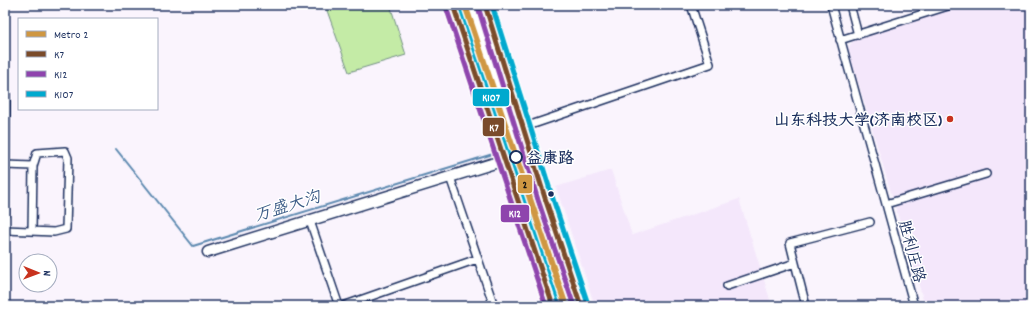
<svg xmlns="http://www.w3.org/2000/svg" width="1036" height="311" viewBox="0 0 1036 311" font-family="Dekko,'LXGW WenKai TC',sans-serif">
<style>
.built{fill:#f4e7fb}
.green{fill:#c4eba6;stroke:#708d82}
.lines{fill:none;stroke-linecap:round;stroke-linejoin:round}
.stream{stroke:#5b88af;stroke-width:2}
.street-casing{stroke:#1b2f5e;stroke-width:10}
.secondary-casing{stroke:#1b2f5e;stroke-width:13}
.primary-casing{stroke:#1b2f5e;stroke-width:14}
.street{stroke:#fff;stroke-width:7}
.secondary{stroke:#fff;stroke-width:10}
.primary{stroke:#fff;stroke-width:11}
.bus-1-casing{stroke:#fff;stroke-width:8}
.bus-2-casing{stroke:#fff;stroke-width:8}
.bus-3-casing{stroke:#fff;stroke-width:8}
.bus-1{stroke:#7a4b2a;stroke-width:5}
.bus-2{stroke:#8e44ad;stroke-width:5}
.bus-3{stroke:#00a9ce;stroke-width:5}
.metro-1-casing{stroke:#fff;stroke-width:9}
.metro-1{stroke:#cf9742;stroke-width:6}
.poi-dot{fill:#c8321e;stroke:#fff;stroke-width:1.5}
.stop-dot{fill:#fff;stroke:#1b2f5e;stroke-width:2}
.bus-dot{fill:#1b2f5e;stroke:#fff;stroke-width:1.5}
.labels{text-anchor:middle;stroke-width:3;stroke-linejoin:round;paint-order:stroke}
.poi-label{font-size:16px;font-weight:bold;fill:#1b2f5e;stroke:#fff;text-anchor:end}
.stop-label{font-size:16px;font-weight:bold;fill:#1b2f5e;stroke:#fff;text-anchor:start}
.street-label{font-size:16px;fill:#1b2f5e;stroke:#fff}
.water-label{font-size:17px;font-style:italic;fill:#3b5b86;stroke:#fff}
.line-badge{stroke:#fff;stroke-width:1.5}
.badge-label{font-size:11px;text-anchor:middle;font-weight:bold;fill:#fff}
.pale-badge-label{font-size:11px;text-anchor:middle;font-weight:bold;fill:#111}
</style>
<rect width="100%" height="100%" fill="#faf4fd"/>
<filter id="ink" filterUnits="userSpaceOnUse"><feTurbulence type="fractalNoise" baseFrequency=".025" numOctaves="2"/><feDisplacementMap in="SourceGraphic" scale="8" xChannelSelector="R" yChannelSelector="G"/><feConvolveMatrix kernelMatrix="1 2 1 2 8 2 1 2 1" color-interpolation-filters="sRGB"/></filter>
<g filter="url(#ink)">
<path class="built" d="M966,5H1031V306H925L848,48L853,41Z
M611,170L632,235L739,199L772,306H595L556,187Z"/>
<path class="green" d="M325,5H390L406,55L349,72Z"/>
<g class="lines">
<path class="stream" d="M116,149L193,246L506,150"/>
<g class="street-casing">
<path id="street" d="M831,5L886,204
M850,5L858,35
M840,40L951,5
M513,131L710,64L691,5
M5,165L33,166
M450,177L494,306
M5,213L6,89
M310,221L339,306
M5,230L54,232L66,229L68,158L65,151L37,153L33,166L32,231
M795,263L790,243L870,222
M727,286L795,263L806,306
M343,306L477,259
M914,306L886,204L986,174"/>
</g>
<g class="secondary-casing">
<path id="secondary" d="M208,252L514,157"/>
</g>
<g class="primary-casing">
<path id="primary" d="M463,5L562,306
M472,5L521,155"/>
</g>
<use href="#street" class="street"/>
<use href="#secondary" class="secondary"/>
<use href="#primary" class="primary"/>
<g class="bus-1-casing">
<path id="bus-1" d="M453,5L553,306
M485,5L545,198L581,306"/>
</g>
<g class="bus-2-casing">
<path id="bus-2" d="M446,7L546,306
M478,7L538,200L574,306"/>
</g>
<g class="bus-3-casing">
<path id="bus-3" d="M460,5L560,304
M492,5L552,196L588,304"/>
</g>
<use href="#bus-1" class="bus-1"/>
<use href="#bus-2" class="bus-2"/>
<use href="#bus-3" class="bus-3"/>
<g class="metro-1-casing">
<path id="metro-1" d="M465,5L566,306"/>
</g>
<use href="#metro-1" class="metro-1"/>
</g>
</g>
<circle class="poi-dot" cx="950" cy="119" r="4"/>
<circle class="stop-dot" cx="516" cy="157" r="6"/>
<circle class="bus-dot" cx="551" cy="194" r="3.5"/>
<g class="labels">
<g class="poi-label">
<text x="942" y="125">山东科技大学(济南校区)</text>
</g>
<g class="stop-label">
<text x="526" y="163">益康路</text>
</g>
<g class="street-label">
<text transform="translate(913 251) rotate(75)" y="6">胜利庄路</text>
</g>
<g class="water-label">
<text transform="translate(287 205) rotate(-17)" y="6">万盛大沟</text>
</g>
</g>
<g class="line-badge">
<rect x="472" y="88" width="38" height="19" rx="4" fill="#00a9ce"/>
<rect x="482" y="117" width="23" height="20" rx="4" fill="#7a4b2a"/>
<rect x="517" y="174" width="16" height="20" rx="4" fill="#cf9742"/>
<rect x="500" y="204" width="30" height="19" rx="4" fill="#8e44ad"/>
</g>
<g class="badge-label">
<text x="491" y="101">K107</text>
<text x="494" y="131">K7</text>
<text x="515" y="217">K12</text>
</g>
<g class="pale-badge-label">
<text x="525" y="188">2</text>
</g>
<rect width="1036" height="311" fill="none" stroke="#fff" stroke-width="20"/>
<rect x="10" y="10" width="1016" height="291" fill="none" stroke="#1b2f5e" stroke-width="1.5" filter="url(#ink)"/>
<rect x="18" y="18" width="140" height="92" fill="#ffffff" stroke="#a4acbf"/>
<rect x="26" y="31" width="20" height="6" fill="#cf9742" stroke="#a4acbf"/>
<text x="54" y="38" font-size="12" fill="#1b2f5e">Metro 2</text>
<rect x="26" y="51" width="20" height="6" fill="#7a4b2a" stroke="#a4acbf"/>
<text x="54" y="58" font-size="12" fill="#1b2f5e">K7</text>
<rect x="26" y="71" width="20" height="6" fill="#8e44ad" stroke="#a4acbf"/>
<text x="54" y="78" font-size="12" fill="#1b2f5e">K12</text>
<rect x="26" y="91" width="20" height="6" fill="#00a9ce" stroke="#a4acbf"/>
<text x="54" y="98" font-size="12" fill="#1b2f5e">K107</text>
<g transform="translate(38 273) rotate(91)"><circle r="19" fill="#ffffff" stroke="#a4acbf"/>
<path d="M0-3L7 15L0 10L-7 15Z" fill="#c8321e"/>
<text y="-6" font-size="11" font-weight="bold" text-anchor="middle" fill="#1b2f5e">N</text>
</g>
</svg>
